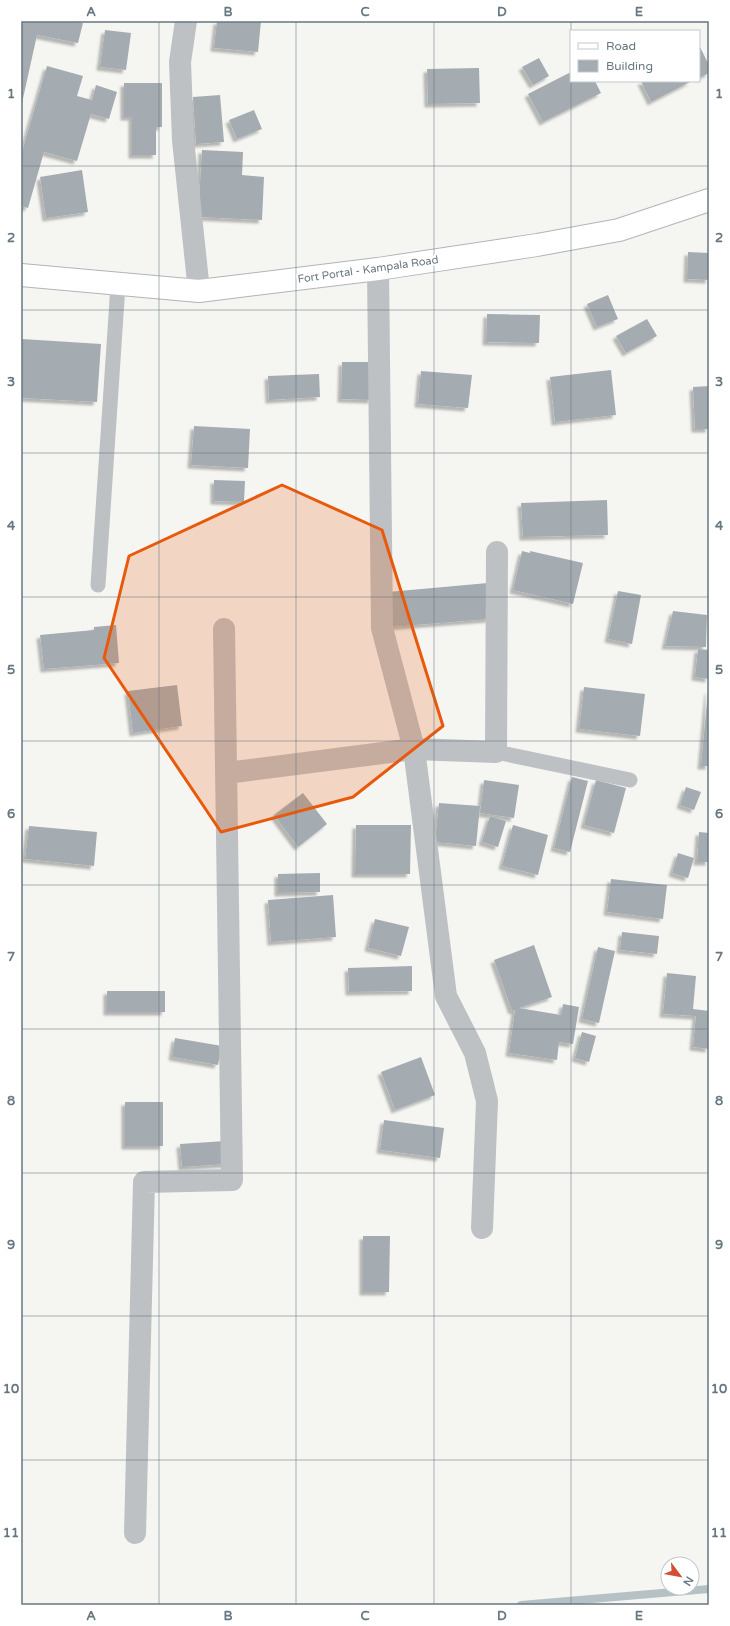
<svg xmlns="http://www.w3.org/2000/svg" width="730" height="1626" viewBox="0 0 730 1626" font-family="'Varela Round',sans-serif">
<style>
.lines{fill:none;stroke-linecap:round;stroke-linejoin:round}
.stream{stroke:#b5c1c4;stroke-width:8}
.building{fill:#a5acb1;filter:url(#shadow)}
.primary-casing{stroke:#b0b5b8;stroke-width:24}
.service{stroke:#bdc1c4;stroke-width:15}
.minor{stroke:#bdc1c4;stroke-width:22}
.primary{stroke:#fff;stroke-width:22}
.marked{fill:#e8590c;fill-opacity:0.2;stroke:#e8590c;stroke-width:3;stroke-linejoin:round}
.grid{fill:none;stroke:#677781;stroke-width:1;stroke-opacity:0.55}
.labels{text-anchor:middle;stroke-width:4;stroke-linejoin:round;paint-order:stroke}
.street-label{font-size:11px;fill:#677781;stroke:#fff}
.neatline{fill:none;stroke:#677781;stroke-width:1.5}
.grid-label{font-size:13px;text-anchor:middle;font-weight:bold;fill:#677781}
</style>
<defs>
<filter id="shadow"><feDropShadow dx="-3.5" dy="3.5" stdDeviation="1" flood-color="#0004"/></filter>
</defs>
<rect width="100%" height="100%" fill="#f5f5f2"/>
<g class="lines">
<path class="stream" d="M521,1605L709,1589"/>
</g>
<path class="building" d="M21,21H74L83,23L78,43L37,35L22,103Z
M217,21H261L258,52L214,48Z
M105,30L131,33L126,70L100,67Z
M699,45L709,65V73L699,78Z
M539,58L549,76L533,85L522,67Z
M47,66L83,76L77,96L92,100L96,85L117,92L109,119L91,114L77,161L44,152L28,208L21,206V155Z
M479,68L480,103L428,104L427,69Z
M571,72V81H595L601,93L543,122L528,94Z
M641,81H692L651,102Z
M124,83H162V127H156V155H132V117H124Z
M220,95L224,142L196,144L193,97Z
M254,110L262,129L237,139L229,120Z
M202,150L243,152L242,175L264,177L262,220L198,217Z
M82,170L88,212L46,218L40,177Z
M688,252L709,253V280L687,279Z
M608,295L618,319L597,327L587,304Z
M487,314L540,315L539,343L486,342Z
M647,319L657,336L626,353L616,336Z
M22,339L101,344L97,402L21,398Z
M342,362H373L372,400L341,399Z
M611,370L616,415L555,422L550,377Z
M421,371L472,375L468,408L418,404Z
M319,374L320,397L269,400L268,376Z
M709,386V429H695L693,387Z
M194,426L250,429L248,468L191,465Z
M214,480L245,481L244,502L214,501Z
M607,500L608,535L523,537L521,503Z
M522,551L530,553V551L583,563L573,604L513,590Z
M488,583L490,619L390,627L388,592Z
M618,591L641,595L632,644L608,639Z
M673,611L707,615L706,647L665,646Z
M116,625L119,663L44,669L40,635L94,630V627Z
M698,649L709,650V679L695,677Z
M177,685L182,726L133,733L128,691Z
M584,687L645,694L640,736L579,729Z
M708,691H709V766H701Z
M572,777L588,781L570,852L554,848Z
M484,780L519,785L514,818L480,813Z
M596,780L626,788L614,833L584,825Z
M686,787L701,792L694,810L680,805Z
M303,793L327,824L298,847L274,815Z
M439,803L480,806L476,846L435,842Z
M490,816L506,821L498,847L482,842Z
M356,825H411L410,874H355Z
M513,825L548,835L538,875L502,866Z
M29,826L97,832L94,866L25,859Z
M699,832L709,833V862H697Z
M678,853L694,858L688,878L672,873Z
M320,873V892L278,893V874Z
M611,879L667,885L663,919L607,912Z
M333,895L336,937L271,942L268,900Z
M375,919L409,927L401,956L368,948Z
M622,932L659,936L657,954L620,950Z
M534,945L552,997L519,1008L561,1015L563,1004L579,1007L573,1044L559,1042L557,1060L509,1053L515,1010L512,1011L494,960Z
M598,947L615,951L599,1023L582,1019Z
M412,966V991L349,992L348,968Z
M667,973L696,976L693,1009L709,1011V1049L693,1047L696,1016L663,1014Z
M107,991H165V1012H107Z
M582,1032L596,1036L589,1062L575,1058Z
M175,1038L222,1046L218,1065L172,1057Z
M421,1057L435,1095L395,1110L381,1072Z
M125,1102H163V1146H125Z
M384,1120L444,1128L440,1158L380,1150Z
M225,1141L227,1164L182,1167L180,1144Z
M363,1236H390L389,1292H363Z"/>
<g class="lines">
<g class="primary-casing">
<path id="primary" d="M21,275L199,291L378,269L537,245L619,230L709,200"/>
</g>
<path class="service" d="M98,585L118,285
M496,752L630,780"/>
<path class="minor" d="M186,21L180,62L183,140L199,291
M378,269L382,628L414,749L446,996L475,1053L487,1101L482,1228
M227,773L414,749L496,752L497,552
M135,1533L144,1182L232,1180L224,629"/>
<use href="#primary" class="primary"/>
</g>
<path class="marked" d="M282,485L382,530L443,726L353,797L221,832L104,658L129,556Z"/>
<path class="grid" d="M159,21V1605M296,21V1605M434,21V1605M571,21V1605M21,166H709M21,310H709M21,453H709M21,597H709M21,741H709M21,885H709M21,1029H709M21,1173H709M21,1316H709M21,1460H709"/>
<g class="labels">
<g class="street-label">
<text transform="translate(368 269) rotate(-8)" y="4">Fort Portal - Kampala Road</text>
</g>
</g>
<rect width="730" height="1626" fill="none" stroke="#ffffff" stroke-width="44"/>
<rect x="570" y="30" width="130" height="52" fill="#ffffff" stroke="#c2c9cd"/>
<rect x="578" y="43" width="20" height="6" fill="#ffffff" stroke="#c2c9cd"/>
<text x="606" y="50" font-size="12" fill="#677781">Road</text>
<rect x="578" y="60" width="20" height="12" fill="#a5acb1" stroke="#c2c9cd"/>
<text x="606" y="70" font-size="12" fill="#677781">Building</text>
<g transform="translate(680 1576) rotate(122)"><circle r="19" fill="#ffffff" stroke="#c2c9cd"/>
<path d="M0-3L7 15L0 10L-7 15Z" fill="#d34e34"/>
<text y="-6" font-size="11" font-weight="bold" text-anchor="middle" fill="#677781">N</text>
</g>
<rect x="22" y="22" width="686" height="1582" class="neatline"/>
<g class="grid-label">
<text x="91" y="16">A</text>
<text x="228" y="16">B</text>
<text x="365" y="16">C</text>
<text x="502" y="16">D</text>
<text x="639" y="16">E</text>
<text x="11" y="98">1</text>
<text x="719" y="98">1</text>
<text x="11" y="242">2</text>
<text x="719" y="242">2</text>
<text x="11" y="386">3</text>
<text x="719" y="386">3</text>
<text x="11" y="530">4</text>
<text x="719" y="530">4</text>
<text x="11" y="674">5</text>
<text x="719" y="674">5</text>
<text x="11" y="818">6</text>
<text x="719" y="818">6</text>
<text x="11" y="961">7</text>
<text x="719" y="961">7</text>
<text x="11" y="1105">8</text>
<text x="719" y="1105">8</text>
<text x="11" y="1249">9</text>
<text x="719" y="1249">9</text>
<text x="11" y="1393">10</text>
<text x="719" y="1393">10</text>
<text x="11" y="1537">11</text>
<text x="719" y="1537">11</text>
<text x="91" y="1620">A</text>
<text x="228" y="1620">B</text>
<text x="365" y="1620">C</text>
<text x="502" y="1620">D</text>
<text x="639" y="1620">E</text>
</g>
</svg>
